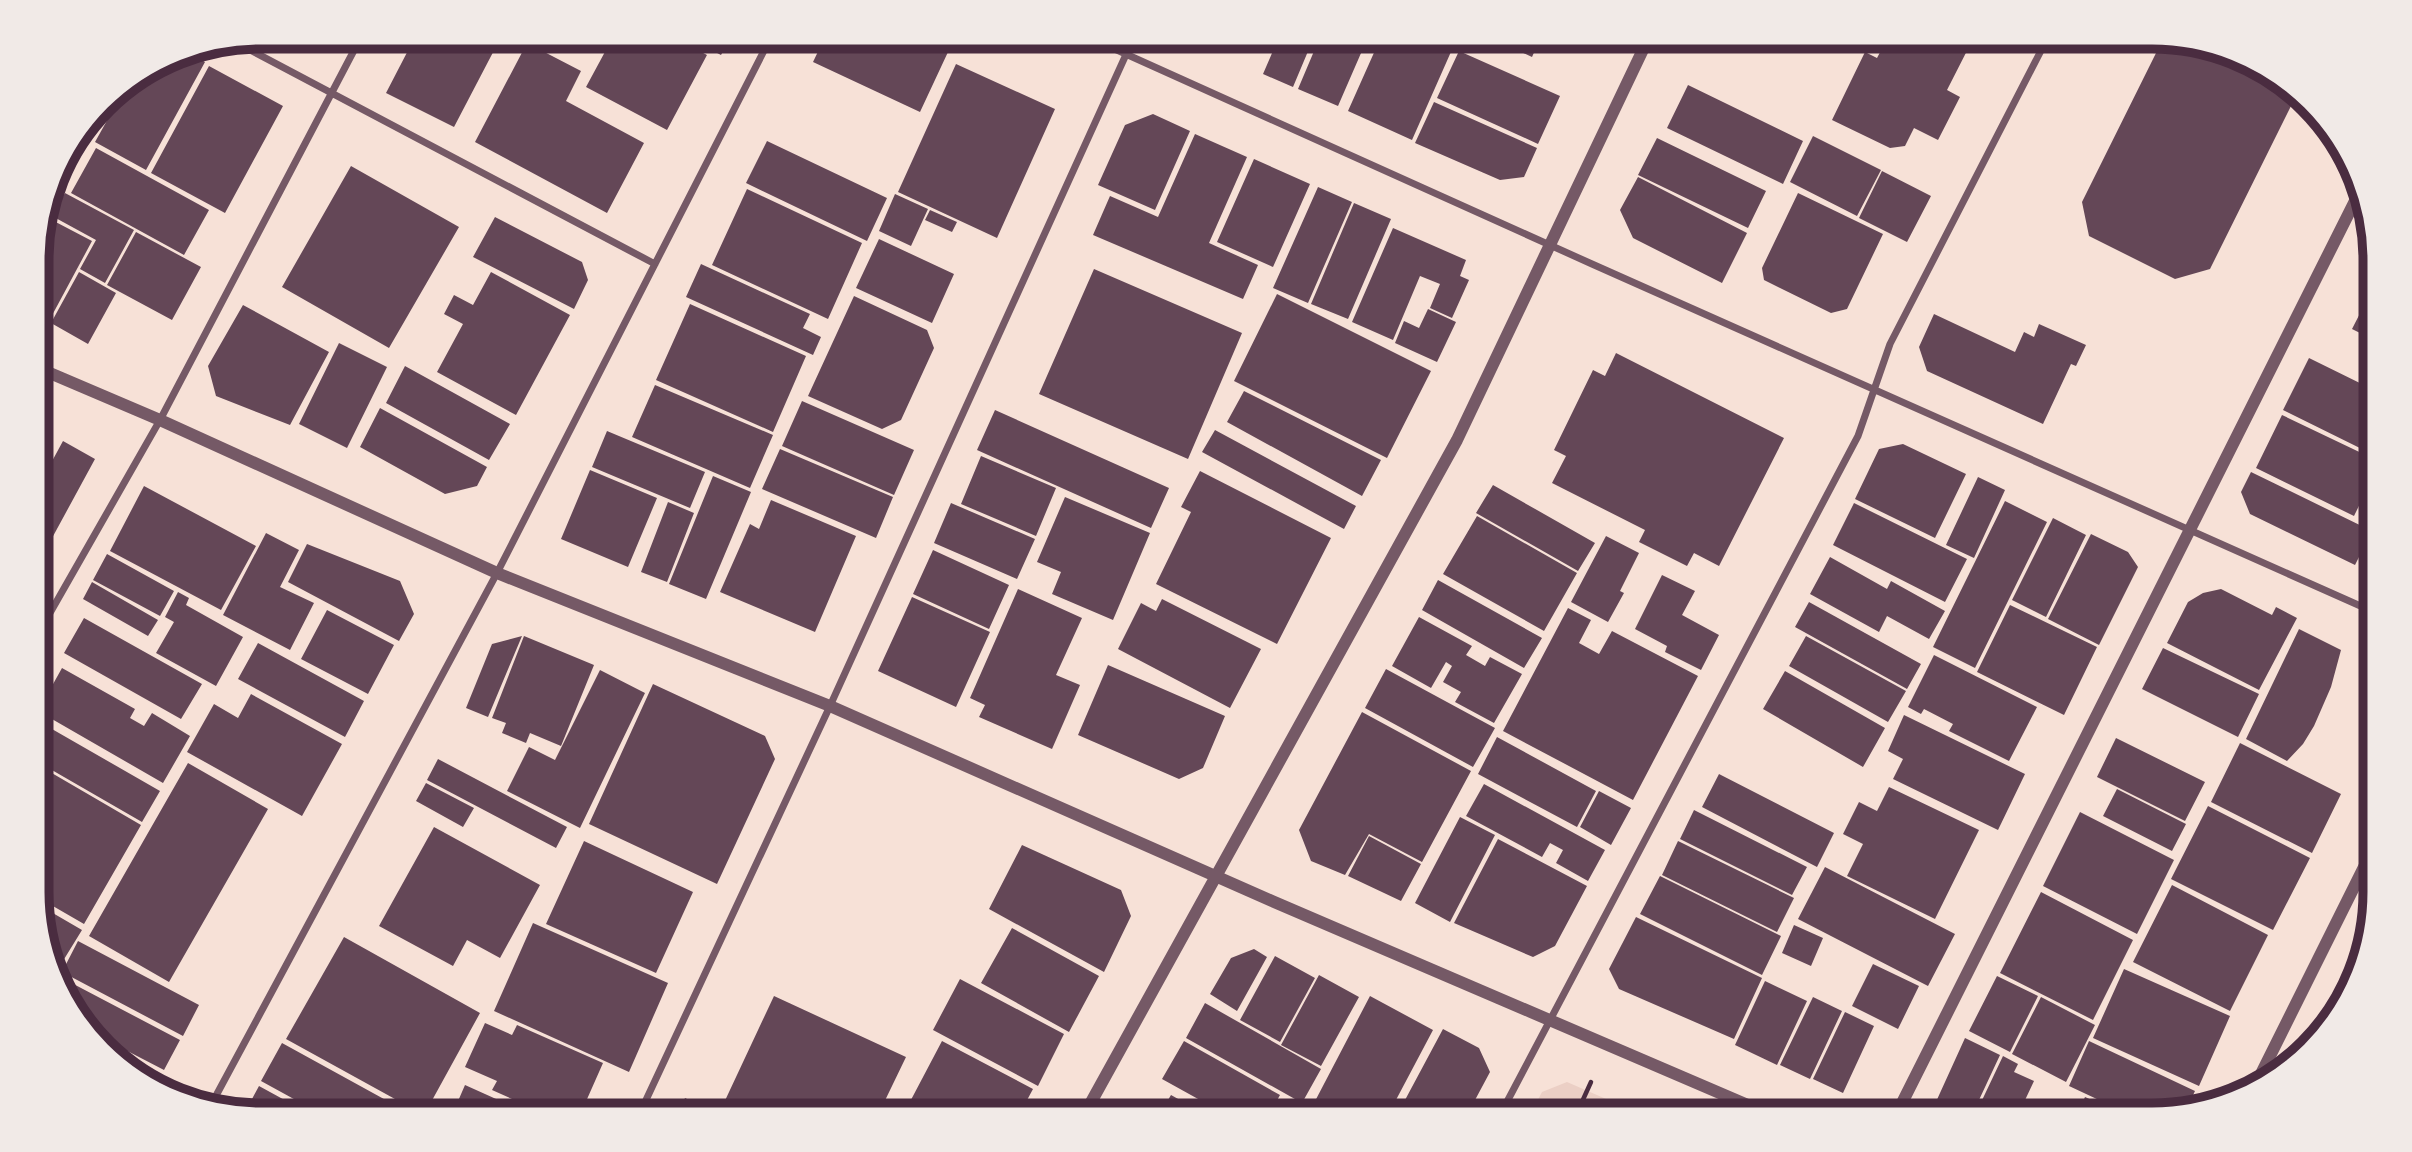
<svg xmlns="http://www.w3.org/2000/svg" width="2412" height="1152" viewBox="0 0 2412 1152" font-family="Montserrat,sans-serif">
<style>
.green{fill:#ebcfc5}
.building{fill:#644757}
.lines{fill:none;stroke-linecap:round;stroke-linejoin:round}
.path{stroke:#4a2c40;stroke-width:4.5}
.minor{stroke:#755966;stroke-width:7}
.tertiary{stroke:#755966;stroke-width:12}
.rim{fill:none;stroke:#4a2c40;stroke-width:9}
</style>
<rect width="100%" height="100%" fill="#f7e1d7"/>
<path class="green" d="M1567,1082L1643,1115H1530L1542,1092Z"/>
<path class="building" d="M415,37H501L454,127L386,93Z
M540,37H579L571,53Z
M613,37H673L707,55L667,130L586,87Z
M686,37H731L721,55Z
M825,37H955L920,112L813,62Z
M1219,37H1274L1268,50L1260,46L1252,51Z
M1279,37H1314L1293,87L1263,74Z
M1320,37H1368L1338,106L1298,89Z
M1381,37H1435L1454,45L1412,140L1348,111Z
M1488,37H1541L1532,57Z
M1888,37H1974L1947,90L1960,97L1938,140L1914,128L1905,146L1890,148L1832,120L1865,52L1877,58Z
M2163,39L2238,54L2295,98L2210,269L2175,279L2089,236L2082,202Z
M527,43L581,71L566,101L644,143L607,213L475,142Z
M186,51L205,62L146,170L95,142L128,83L175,54Z
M1459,51L1560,96L1538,144L1437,98Z
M956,64L1055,109L997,238L898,192Z
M209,66L283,106L225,213L151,173Z
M1688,85L1803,141L1783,184L1667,128Z
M106,101L107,102L48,206L60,161Z
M1434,102L1537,148L1524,177L1500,180L1415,143Z
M1153,114L1190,131L1155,210L1098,185L1125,125Z
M1195,134L1247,157L1209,243L1258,265L1243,299L1093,235L1110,196L1158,217Z
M1813,136L1881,170L1857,216L1790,182Z
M1657,138L1766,191L1748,228L1638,175Z
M767,141L887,198L867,241L746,183Z
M96,148L209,210L184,255L71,193Z
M1254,159L1310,184L1273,267L1217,242Z
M351,166L459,227L389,348L282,287Z
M1882,171L1931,196L1907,242L1859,218Z
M1638,177L1747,233L1722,283L1633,238L1620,210Z
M1318,187L1352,202L1308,303L1273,288Z
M747,189L862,243L828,319L712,265Z
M65,193L134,230L105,283L80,269L96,240L52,216Z
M1798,193L1883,234L1847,309L1831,313L1764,280L1762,268Z
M895,194L928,209L911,246L879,231Z
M1354,203L1391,219L1348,319L1311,304Z
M930,210L957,222L952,232L925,220Z
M495,217L582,262L588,280L574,309L473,257Z
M50,219L92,241L49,321L37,315V245Z
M1393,228L1466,260L1460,276L1469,280L1452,318L1430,308L1440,284L1420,276L1393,340L1352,322Z
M136,232L201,267L172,320L107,285Z
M879,239L954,274L932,323L856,288Z
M701,264L810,314L803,328L821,337L813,355L686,297Z
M1094,269L1242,333L1188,459L1039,394Z
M79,272L116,293L88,344L51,323Z
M491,272L570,315L516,415L437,372L463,324L444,314L454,295L473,305Z
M2374,286V340L2352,329Z
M1277,294L1431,371L1387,458L1234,381Z
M854,296L927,330L934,348L901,420L882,429L808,396Z
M690,304L806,356L773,432L656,380Z
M243,305L329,352L290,425L216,396L208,366Z
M1428,309L1456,322L1437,362L1395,343L1404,321L1419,328Z
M1934,314L2015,352L2024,332L2034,337L2039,324L2086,345L2076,366L2071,364L2043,424L1927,371L1919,347Z
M339,343L387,367L347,448L299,424Z
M1616,353L1784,438L1719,566L1694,553L1687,566L1639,542L1645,530L1552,483L1566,456L1554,450L1593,370L1605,376Z
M2309,358L2374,390V455L2283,410Z
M405,366L510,424L489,460L386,403Z
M655,385L773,435L750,488L632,437Z
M1244,391L1381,460L1362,496L1227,422Z
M802,401L914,450L894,495L782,446Z
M380,408L487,467L477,486L445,494L360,447Z
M995,410L1169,488L1151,528L977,450Z
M2282,415L2374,459V475L2354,516L2256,468Z
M1215,430L1356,506L1344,529L1202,452Z
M607,431L705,472L690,508L592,467Z
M63,441L95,459L45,551L38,547V487Z
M1903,444L1966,474L1935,538L1855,499L1879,449Z
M780,449L893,497L876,538L762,489Z
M981,456L1056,488L1036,536L961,504Z
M590,470L657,498L628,567L561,539Z
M1200,471L1331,538L1277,644L1156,584L1191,512L1181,507Z
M2251,472L2372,531L2355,565L2250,514L2241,492Z
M713,476L751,492L706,599L669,584Z
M1978,477L2005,490L1974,558L1946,545Z
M1493,485L1595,543L1578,571L1476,513Z
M144,486L256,546L221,610L110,551Z
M1065,497L1150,533L1113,620L1052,594L1061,572L1037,562Z
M771,500L856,536L815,632L720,592L750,524L759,529Z
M2005,501L2047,522L1975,668L1933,647Z
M668,502L694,513L667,582L641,572Z
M951,503L1035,539L1017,579L934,543Z
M1854,503L1967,559L1945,602L1833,545Z
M1477,516L1577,573L1544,631L1443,574Z
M2053,518L2086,535L2046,617L2012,600Z
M266,533L299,550L280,587L314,603L290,650L223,615Z
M2091,534L2128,552L2138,567L2099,645L2048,619Z
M1606,536L1639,553L1620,591L1624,593L1608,622L1571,602Z
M2374,541V571L2362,565Z
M307,544L400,581L414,614L399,641L288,582Z
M933,550L1009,585L989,629L913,594Z
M107,554L174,591L160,616L93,580Z
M1830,557L1887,589L1891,581L1945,611L1929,639L1887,616L1879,632L1810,594Z
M1662,575L1695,591L1682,615L1719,635L1701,670L1665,652L1667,646L1635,629Z
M1438,580L1542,638L1524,668L1422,610Z
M92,582L158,620L148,636L83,599Z
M1018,589L1082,618L1056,675L1080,685L1052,749L979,717L985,705L970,698Z
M2221,589L2272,615L2276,607L2297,618L2259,690L2167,643L2188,602L2203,593Z
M178,592L189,598L186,605L243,637L216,686L156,653L174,622L165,617Z
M912,597L990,632L956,707L878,671Z
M1162,599L1261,649L1230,708L1118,649L1141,603L1156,611Z
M1809,602L1921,664L1907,689L1795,627Z
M2010,605L2097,647L2064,715L1977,672Z
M1568,608L1591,620L1579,643L1599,654L1612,631L1698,676L1633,800L1503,731Z
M327,610L394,645L368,694L301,659Z
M1419,617L1472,646L1466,655L1485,666L1490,657L1522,674L1494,723L1455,702L1461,692L1443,682L1452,666L1446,662L1431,688L1392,666Z
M84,618L202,684L181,719L64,653Z
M2299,629L2341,650L2331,687L2314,726L2303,744L2287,761L2246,739Z
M522,636L488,717L466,708L492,644Z
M524,636L594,665L561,746L530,733L526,743L502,733L506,723L492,718Z
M1806,636L1906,691L1888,722L1789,666Z
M258,643L364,701L345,737L238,679Z
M2163,648L2259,694L2238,737L2142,689Z
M1934,655L2037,707L2009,761L1949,731L1953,724L1924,709L1921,714L1908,707Z
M1108,665L1225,716L1203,768L1179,779L1078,735Z
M62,668L135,709L130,718L144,726L152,713L190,736L163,783L38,711Z
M1386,669L1495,728L1473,767L1365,708Z
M600,670L645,693L580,828L507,791L529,747L555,760Z
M1785,671L1885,728L1863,767L1763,709Z
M653,684L765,736L775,759L717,884L589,824Z
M251,694L342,744L302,816L187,752L214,704L238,718Z
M1362,712L1471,771L1422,862L1369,834L1345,875L1311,861L1299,830Z
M1904,715L2025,774L1998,830L1893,779L1903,759L1888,751Z
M38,721L160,791L142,822L38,762Z
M1497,737L1596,791L1577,827L1478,774Z
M2116,738L2205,782L2185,821L2097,777Z
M2240,743L2341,794L2312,853L2211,802Z
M438,759L567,827L556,848L427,780Z
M188,763L268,809L169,982L89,936Z
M38,765L141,825L84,924L39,898Z
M1719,774L1834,833L1817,867L1702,807Z
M426,783L474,808L463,827L416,801Z
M1484,784L1605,850L1588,881L1556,863L1563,850L1550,843L1542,857L1466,816Z
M1889,787L1979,830L1935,919L1847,876L1863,844L1843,834L1859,802L1877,811Z
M2117,789L2186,824L2172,851L2103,816Z
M1599,791L1631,808L1611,845L1580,827Z
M2208,806L2310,858L2273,930L2171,879Z
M1694,810L1807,867L1792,895L1680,839Z
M2080,812L2174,860L2137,934L2043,886Z
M1460,817L1495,835L1450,922L1415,903Z
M434,827L540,885L500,958L467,940L453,966L379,926Z
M1369,836L1421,864L1401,901L1348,876Z
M1498,839L1587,886L1555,946L1533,957L1454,923Z
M584,841L693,892L656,973L546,924Z
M1678,841L1794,898L1777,932L1662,875Z
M1022,845L1121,890L1131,916L1104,972L989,909Z
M1825,867L1955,934L1928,986L1798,919Z
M1660,876L1781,936L1762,975L1640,914Z
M2172,885L2268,935L2230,1011L2133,962Z
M2041,892L2133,940L2093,1020L2000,973Z
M39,905L82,930L58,969L39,922Z
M1636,917L1762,978L1734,1039L1619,989L1609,969Z
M533,923L668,983L629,1072L494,1011Z
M1794,925L1823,938L1811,966L1782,953Z
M1012,928L1099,976L1069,1032L981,983Z
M344,937L480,1013L424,1115L286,1039Z
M78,941L199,1005L183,1036L62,972Z
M1254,949L1267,957L1237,1011L1210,994L1231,958Z
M1275,956L1315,978L1280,1042L1240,1020Z
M1873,964L1919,986L1898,1029L1852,1006Z
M2124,969L2230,1016L2199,1086L2093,1038Z
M1319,975L1359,997L1321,1066L1281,1045Z
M1997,976L2038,996L2010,1052L1969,1031Z
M62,978L180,1040L164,1070L83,1028Z
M960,979L1064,1034L1038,1086L933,1030Z
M1765,981L1807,1001L1777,1065L1735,1045Z
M774,996L906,1057L878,1115H740L722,1107Z
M1370,996L1433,1030L1388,1115H1333L1313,1105Z
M1813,997L1842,1011L1810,1079L1780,1065Z
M2041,997L2095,1025L2066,1082L2012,1054Z
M1205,1003L1321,1069L1302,1103L1186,1038Z
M1845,1012L1874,1026L1843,1093L1813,1079Z
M485,1023L512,1035L517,1025L603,1063L580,1115H548L492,1090L497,1081L465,1067Z
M1443,1029L1479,1048L1490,1072L1467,1115H1397Z
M1965,1038L2000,1055L1972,1115H1930Z
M942,1041L1033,1089L1019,1115H903Z
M1184,1041L1280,1095L1269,1115H1227L1162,1079Z
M2089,1041L2195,1091L2187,1108L2166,1115H2131L2069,1086Z
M282,1043L413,1115H323L261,1081Z
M113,1050L160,1074L155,1084L113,1051Z
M2003,1056L2018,1064L2014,1072L2034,1081L2018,1115H1975Z
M465,1085L532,1115H452Z
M259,1086L312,1115H260L245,1112Z
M1171,1095L1207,1115H1159Z
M2085,1097L2101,1104L2097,1115H2077Z
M685,1098L721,1115H677Z"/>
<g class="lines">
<path class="path" d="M1576,1115L1591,1082"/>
<path class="minor" d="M1088,37L1592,264L2374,612
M235,42L655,264
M38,634L160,420L361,37
M211,1105L497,573L771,37
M639,1115L830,706L1134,37
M1500,1115L1858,436L1890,344L2048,37"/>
<path class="tertiary" d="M38,368L160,420L497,573L830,706L1272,901L1771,1115
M2256,1084L2375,845
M1084,1115L1457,440L1649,37
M1896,1115L2358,195"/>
</g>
<path d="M0 0H2412V1152H0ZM260 49H2152A211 211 0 0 1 2363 260V892A211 211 0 0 1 2152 1103H260A211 211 0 0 1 49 892V260A211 211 0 0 1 260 49Z" fill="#f1eae7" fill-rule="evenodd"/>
<path class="rim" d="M260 49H2152A211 211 0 0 1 2363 260V892A211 211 0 0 1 2152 1103H260A211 211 0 0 1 49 892V260A211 211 0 0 1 260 49Z"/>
</svg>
